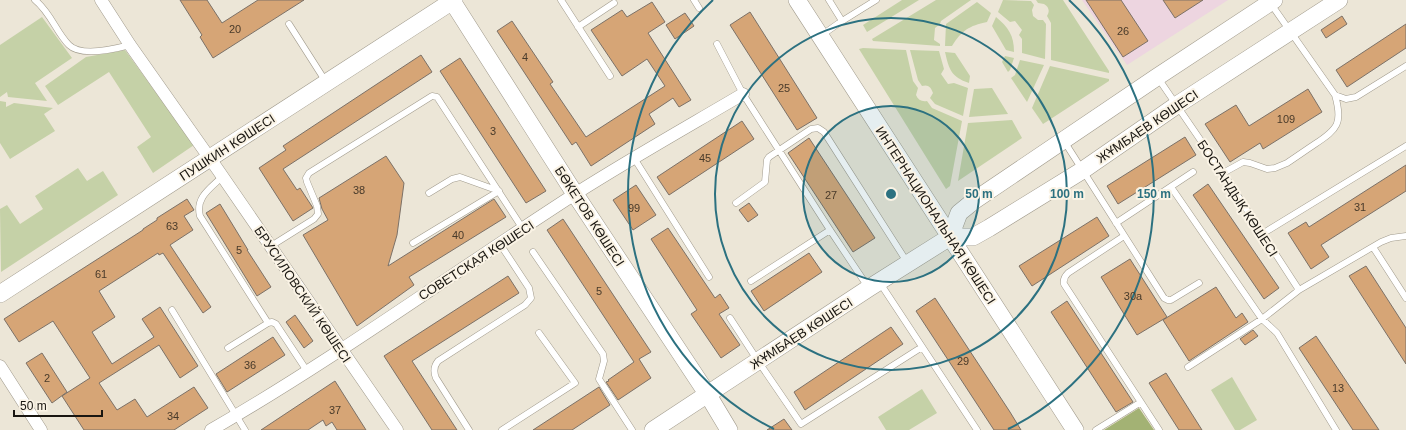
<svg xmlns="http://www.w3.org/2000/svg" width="1406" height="430" viewBox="0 0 1406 430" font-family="Helvetica,sans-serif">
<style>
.education{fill:#edd5e0}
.green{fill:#c5d1a7}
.forest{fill:#a3b274}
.building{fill:#d6a576;stroke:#7c7167}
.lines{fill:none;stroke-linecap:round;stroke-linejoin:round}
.lane-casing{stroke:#a19b8d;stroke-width:7}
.street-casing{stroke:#a19b8d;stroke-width:13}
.secondary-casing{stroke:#a19b8d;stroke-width:18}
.lane{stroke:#fff;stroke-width:6}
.street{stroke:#fff;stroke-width:12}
.secondary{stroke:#fff;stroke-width:17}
.ring{fill:none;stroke:#2c7180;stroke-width:2}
.labels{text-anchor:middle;stroke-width:4;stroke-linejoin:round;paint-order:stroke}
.number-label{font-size:11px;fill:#483a2a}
.street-label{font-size:13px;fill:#191611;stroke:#faf3e5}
.centre{fill:#2c7180;stroke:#faf3e5;stroke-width:2}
.ring-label{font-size:12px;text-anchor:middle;font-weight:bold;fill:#2c7180;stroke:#faf3e5;stroke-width:4;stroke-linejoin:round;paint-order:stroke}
</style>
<rect width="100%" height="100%" fill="#ece6d7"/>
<path class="education" d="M1082,0H1228L1127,65Z"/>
<path class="green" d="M902,0H919L867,32L863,25Z
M936,0H971L941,21L940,24L935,28L934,40L940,44V46L873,41L872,39Z
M1003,0L1031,1L1034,5L1032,10L1033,16L1038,20H1043L1046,24L1045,59L1022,53V39L1019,35L1022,30L1015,21L1010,22L998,12Z
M1036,0H1063L1109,71V73L1051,60V23L1047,16C1050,11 1049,7 1044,4L1038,3Z
M977,2L991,13L987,22C969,26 962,30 952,46H945L946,24Z
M42,17L72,58L35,83L47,101L8,97L7,92L0,97V45Z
M996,17C1008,27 1014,35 1014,52L1006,50L992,26Z
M863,48L906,50L913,81L918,88L916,95C918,100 922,102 927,101L932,108L962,121L950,186L946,189L859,49Z
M125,50L194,145L153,173L137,147L151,137L109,72L58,105L45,86L86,57Z
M910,50L939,51L944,69L941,74L948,84L954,83L968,88L963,116L935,104L930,98L933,93C931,87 928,84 922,86L918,80Z
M945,52L955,53L970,76L969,83C951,77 949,69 945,52Z
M1005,56L1014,58L1010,70L1008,72L1002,62Z
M1020,60L1044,65L1027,102L1011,78L1015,75Z
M1050,66L1109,79V81L1043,124L1032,108Z
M992,88L1008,114L969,117L974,89Z
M0,101L6,102V107L14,103L53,108L44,114L55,131L10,159L0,143Z
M1012,120L1022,138L958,181L968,123Z
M78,168L87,181L103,171L118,195L1,272L0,209L7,205L20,224L43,209L35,196Z
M1232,377L1257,420L1240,430H1235L1211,390Z
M922,389L937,413L909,430H886L878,417Z"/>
<path class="forest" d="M1139,408L1154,430H1104Z"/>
<path class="building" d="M180,0H207L222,23L258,0H304L213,58L200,37L202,35Z
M1086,0H1121L1148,41L1123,57Z
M1163,0H1203L1175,18Z
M652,2L665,22L648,33L691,100L679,107L673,98L649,114L655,124L591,166L576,142L572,145L497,31L512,21L553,82L550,84L586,137L665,86L647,59L622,76L591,30L622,10L627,17Z
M750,12L817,118L797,130L730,25Z
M685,13L694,26L675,39L666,25Z
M1342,16L1347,24L1326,38L1321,30Z
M1406,24V48L1347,87L1336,70Z
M421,55L432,72L283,169L297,190L300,188L313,208L293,221L259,168L286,150L283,146Z
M460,58L546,191L526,203L440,71Z
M1308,89L1322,112L1263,149L1260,143L1230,162L1205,124L1236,105L1249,126Z
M742,121L754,139L669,195L657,177Z
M1185,137L1196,155L1118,204L1107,186Z
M809,138L875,238L853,252L788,153Z
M386,156L404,183L397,235L388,266L494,199L506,217L409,277L414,285L357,326L303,235L328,220L322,209L319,198Z
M1406,165V191L1321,245L1329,257L1311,269L1288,233L1306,222L1309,227Z
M1208,184L1279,288L1264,299L1193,195Z
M636,185L656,215L633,230L613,200Z
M187,199L194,210L184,216L193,230L170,245L211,307L203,313L163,253L159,255L158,253L99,291L115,317L92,332L112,364L154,337L142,319L160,307L198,366L180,378L159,345L99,383L117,410L135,399L147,417L194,387L208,408L174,430H84L62,396L90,378L53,321L19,342L4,319L143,230V229L157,220V218Z
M749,203L758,215L748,222L739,210Z
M220,204L248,250H247L271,287L257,296L206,213Z
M1097,217L1109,236L1032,286L1019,266Z
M563,219L651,352L639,359L651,378L618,400L606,382L609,381L608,380L634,362L547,230Z
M668,228L715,298L720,294L729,308L719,314L740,345L721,358L691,314L697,310L651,239Z
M809,253L822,272L764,311L751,291Z
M1130,259L1167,317L1137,335L1101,277Z
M1366,266L1406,328V364L1349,276Z
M508,276L519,293L412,361L457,430H432L384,356Z
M1216,287L1236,318L1242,313L1248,322L1189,361L1163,320Z
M935,298L1010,412L1021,430H994L916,311Z
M1067,301L1133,402L1116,412L1051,312Z
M295,315L313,341L304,348L286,322Z
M891,327L903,344L805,410L794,392Z
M1253,330L1258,336L1245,345L1240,339Z
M1316,336L1379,430H1353L1299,348Z
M273,337L285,355L227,392L216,374Z
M42,353L67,392L52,403L26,363Z
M1166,373L1202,430H1179L1149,383Z
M335,381L366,430H337L332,422L326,426L323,420L308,430H261Z
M599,387L610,405L572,430H533Z
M784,419L792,430H767Z"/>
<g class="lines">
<g class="lane-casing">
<path id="lane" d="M35,0C51,13 56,32 69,45C81,57 115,49 130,45
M561,0L610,76
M694,0L699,8
M829,0L842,21
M289,24L326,82
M578,27L614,3
M822,35L839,23L876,0
M717,44L743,94L830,230L868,287
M1158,78L1223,173L1299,290
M1335,95L1346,99L1356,97L1406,66
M1064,141L1164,298L1168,300H1171L1199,283
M634,158L709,277
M1223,173L1243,162L1250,163L1267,169L1275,168L1287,163C1296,157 1306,150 1315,144C1338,129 1343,123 1335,95L1271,4
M223,176C211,188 195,197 200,216L268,323L272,322L276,324L307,371
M1171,187L1262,319L1277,333L1336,430
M429,193L452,179L460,177L499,191
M736,203L765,182L767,160L769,157L811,129L818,128L824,132L907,262
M1116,223L1193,172
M1262,234L1406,146
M1124,236L1068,273C1064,277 1063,280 1064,284L1159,430
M413,243L499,191
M271,246L314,219L318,214L317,206L307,182L306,178L309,173L432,96L437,97L439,100L523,229
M1373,247L1406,298
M533,252L603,354L604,361L599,379L632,430
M751,281L830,230
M880,283L977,430
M172,310L245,430
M730,318L758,361L801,424L922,347
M228,348L268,323
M1188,367L1262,319L1299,290L1381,242L1391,238L1406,236
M469,430L436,378C433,371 434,366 438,361L525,305L531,298L529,288L500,244
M502,430L575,383L539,333
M1096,430L1141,402"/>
</g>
<g class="street-casing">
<path id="street" d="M101,0L130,45L218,170L397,430
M0,366L41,430
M211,430C336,358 454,272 575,194C630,159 687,127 743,94"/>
</g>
<g class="secondary-casing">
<path id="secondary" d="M797,0L1075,430
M452,1L575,194L708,395L729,430
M950,237L959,213L975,200L1157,77L1274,0
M0,294L454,0
M653,430L869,288L950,237H973L989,228L1083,170L1177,105L1339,0"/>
</g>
<use href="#lane" class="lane"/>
<use href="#street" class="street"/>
<use href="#secondary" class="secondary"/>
</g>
<circle cx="891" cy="194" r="88" fill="#2c7180" fill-opacity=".12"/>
<g class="ring">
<circle cx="891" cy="194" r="88"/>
<circle cx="891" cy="194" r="176"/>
<path d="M774 429A263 263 0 0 1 713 0M1069 0A263 263 0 0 1 1008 429"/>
</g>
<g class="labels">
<g class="number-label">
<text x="235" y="33">20</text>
<text x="1123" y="35">26</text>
<text x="525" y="61">4</text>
<text x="784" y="92">25</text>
<text x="1286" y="123">109</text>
<text x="493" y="135">3</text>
<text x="705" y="162">45</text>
<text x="359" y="194">38</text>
<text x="831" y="199">27</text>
<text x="1360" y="211">31</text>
<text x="634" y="212">99</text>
<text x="172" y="230">63</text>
<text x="458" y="239">40</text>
<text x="239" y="254">5</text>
<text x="101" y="278">61</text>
<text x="599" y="295">5</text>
<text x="1133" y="300">30а</text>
<text x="963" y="365">29</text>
<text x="250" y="369">36</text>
<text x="47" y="382">2</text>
<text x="1338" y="392">13</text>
<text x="335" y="414">37</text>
<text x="173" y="420">34</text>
</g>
<g class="street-label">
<text transform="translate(1147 126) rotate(-34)" y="5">ЖҰМБАЕВ КӨШЕСІ</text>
<text transform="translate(227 147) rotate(-33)" y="5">ПУШКИН КӨШЕСІ</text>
<text transform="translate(1238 198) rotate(57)" y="5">БОСТАНДЫҚ КӨШЕСІ</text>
<text transform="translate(936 215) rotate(57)" y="5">ИНТЕРНАЦИОНАЛЬНАЯ КӨШЕСІ</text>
<text transform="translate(590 216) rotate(57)" y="5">БӨКЕТОВ КӨШЕСІ</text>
<text transform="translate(476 260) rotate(-33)" y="5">СОВЕТСКАЯ КӨШЕСІ</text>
<text transform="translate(303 294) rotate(56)" y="5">БРУСИЛОВСКИЙ КӨШЕСІ</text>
<text transform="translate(801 333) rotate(-33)" y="5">ЖҰМБАЕВ КӨШЕСІ</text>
</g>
</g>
<circle cx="891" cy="194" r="6" class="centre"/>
<g class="ring-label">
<text x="979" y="198">50 m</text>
<text x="1067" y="198">100 m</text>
<text x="1154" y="198">150 m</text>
</g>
<path d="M14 410v6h88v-6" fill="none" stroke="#191611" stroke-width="2"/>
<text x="20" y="410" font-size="12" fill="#191611" stroke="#faf3e5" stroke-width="3" paint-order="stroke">50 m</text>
</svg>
